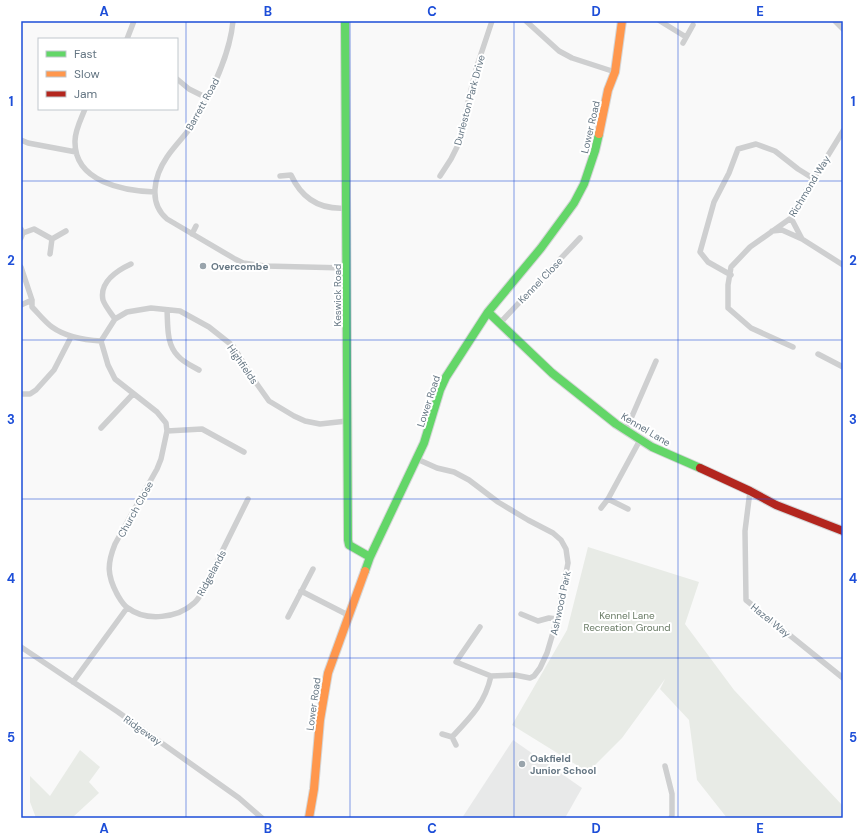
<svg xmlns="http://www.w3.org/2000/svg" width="864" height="839" viewBox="0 0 864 839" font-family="'DM Sans',sans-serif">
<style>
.built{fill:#e8e9e9}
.green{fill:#e8ebe6}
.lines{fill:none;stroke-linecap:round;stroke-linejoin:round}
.fast-casing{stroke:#d5d6d7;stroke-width:10}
.slow-casing{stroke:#d5d6d7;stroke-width:10}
.jam-casing{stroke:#d5d6d7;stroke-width:10}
.street{stroke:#cecfd0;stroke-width:5.5}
.fast{stroke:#63d668;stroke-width:8}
.slow{stroke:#ff974d;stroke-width:8}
.jam{stroke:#b3261e;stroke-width:8}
.grid{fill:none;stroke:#1d4ed8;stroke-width:1;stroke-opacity:0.55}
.poi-dot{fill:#99a4ac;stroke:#fff;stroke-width:1.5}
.labels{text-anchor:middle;stroke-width:4;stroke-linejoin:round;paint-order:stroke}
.street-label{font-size:10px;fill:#657683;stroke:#fff}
.poi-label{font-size:10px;font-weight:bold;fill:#657683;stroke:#fff;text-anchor:start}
.park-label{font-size:10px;fill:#687a64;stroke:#fff}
.neatline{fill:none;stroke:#1d4ed8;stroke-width:1.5}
.grid-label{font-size:13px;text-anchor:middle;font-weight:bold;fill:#1d4ed8}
</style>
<rect width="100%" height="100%" fill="#f9f9f9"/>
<path class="built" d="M513,740L582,788L565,818H462Z"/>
<path class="green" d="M588,547L699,582L685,624L734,690L843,806V818H727L697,780L689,720L660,689L665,679L622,738L588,772L512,725L567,630Z
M80,750L100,767L89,782L99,793L73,817V818H36L30,802V776L50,796Z"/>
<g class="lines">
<g class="fast-casing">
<path id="fast" d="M345,21L348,540L349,545L370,557
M488,312L552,373L616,424L652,447L700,468
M365,571L370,557L424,443L440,390L446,377L488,312L541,248L574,203L584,184L595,151L599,134"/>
</g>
<g class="slow-casing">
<path id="slow" d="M599,134L608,90L615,72L622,21
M309,818L314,789L320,720L328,673L365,571"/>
</g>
<g class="jam-casing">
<path id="jam" d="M700,468L750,491L776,505L843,531"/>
</g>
<path class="street" d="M233,21C230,55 212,91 195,121C187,134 175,145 167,157C154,176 148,203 167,219L235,259L243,263L265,266L346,268
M526,21L559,51L572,58L615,72
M660,21L686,37
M835,21L843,29
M127,39L134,21
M683,43L693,25
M177,79L189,89L207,98
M85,109C81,119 75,130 75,141C74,182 124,191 155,192
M21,140L28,143L76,152
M280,176L291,175C302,199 320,210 346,208
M440,176L451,159L457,147L477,66L492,21
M791,218L802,239L843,265
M21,229L23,233L21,238
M772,231L782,230L802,239
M23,233L34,229L52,239
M192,234L196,226
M52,239L66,231
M50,254L52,239
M21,267L32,300V307C38,313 45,322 52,327C66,337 84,340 101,341
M731,275L708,262L700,252L714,202L729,173L738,149L756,144L775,151L798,169L814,179
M21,305L32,300
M167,310C168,325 166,344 178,356C183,362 192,366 199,370
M115,319C111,313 105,306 103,300C99,282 118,270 131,264
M500,323L580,238
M101,341L108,365L115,379L157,412L166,423L167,431L161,459L157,469L115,544C107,564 107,575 117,594C120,599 123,605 128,608C146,622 178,618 194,603C197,601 199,597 201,594L248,499
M101,341L115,319L127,312L151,308L180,311L209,327L233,346L252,377L269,401L294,416L305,421L320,424L347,421
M793,347L751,328L728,308V285L731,267L750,247L791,218L806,191L843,131
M818,354L843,367
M21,394H30L36,390L54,370L71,337
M101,428L133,394
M626,430L656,361
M167,431L202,429L244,452
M417,459L437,468L454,472L469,480L498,502L528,520L553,533L561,540L566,549L568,563L557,619L547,653L540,668L534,676L530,678L515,675L491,676L456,662L480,627
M750,491L745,531L746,600L843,678
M601,508L608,499
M628,509L608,499L640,440
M301,591L348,615
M521,614L538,621L549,618L557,619
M288,617L313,569
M21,647L118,712L239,798L262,818
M73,682L127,608
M442,734L452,737L456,745
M452,737C471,717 485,703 491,676
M665,766L672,794V815L671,818"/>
<use href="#fast" class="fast"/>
<use href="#slow" class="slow"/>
<use href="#jam" class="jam"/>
</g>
<path class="grid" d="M186,21V818M350,21V818M514,21V818M678,21V818M21,181H843M21,340H843M21,499H843M21,658H843"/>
<g class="poi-dot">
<circle cx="203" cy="266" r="4"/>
<circle cx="522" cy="764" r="4"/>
</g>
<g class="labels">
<g class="street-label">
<text transform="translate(469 100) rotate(-75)" y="4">Durleston Park Drive</text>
<text transform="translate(202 104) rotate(-61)" y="4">Barrett Road</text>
<text transform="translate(590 127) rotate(-77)" y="4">Lower Road</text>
<text transform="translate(809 186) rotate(-59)" y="4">Richmond Way</text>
<text transform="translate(540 280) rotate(-46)" y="4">Kennel Close</text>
<text transform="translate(337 295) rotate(-90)" y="4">Keswick Road</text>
<text transform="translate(243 364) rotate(55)" y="4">Highfields</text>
<text transform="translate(428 401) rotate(-72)" y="4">Lower Road</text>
<text transform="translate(646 429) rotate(31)" y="4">Kennel Lane</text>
<text transform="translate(135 509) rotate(-61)" y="4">Church Close</text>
<text transform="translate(211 573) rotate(-62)" y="4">Ridgelands</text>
<text transform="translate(560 603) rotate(-78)" y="4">Ashwood Park</text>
<text transform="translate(771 620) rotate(39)" y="4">Hazel Way</text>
<text transform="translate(313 704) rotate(-82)" y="4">Lower Road</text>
<text transform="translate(143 730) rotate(35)" y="4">Ridgeway</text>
</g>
<g class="poi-label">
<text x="211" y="270">Overcombe</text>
<text x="530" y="762">Oakfield<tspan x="530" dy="12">Junior School</tspan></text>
</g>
<g class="park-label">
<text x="627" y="619">Kennel Lane<tspan x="627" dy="12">Recreation Ground</tspan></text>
</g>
</g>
<rect width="864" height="839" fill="none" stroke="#ffffff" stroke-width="44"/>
<rect x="38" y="38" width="140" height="72" fill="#ffffff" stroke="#c1c8cd"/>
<rect x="46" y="51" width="20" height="6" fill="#63d668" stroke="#c1c8cd"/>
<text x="74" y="58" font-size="12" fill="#657683">Fast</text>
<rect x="46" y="71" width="20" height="6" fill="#ff974d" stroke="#c1c8cd"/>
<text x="74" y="78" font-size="12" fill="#657683">Slow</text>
<rect x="46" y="91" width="20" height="6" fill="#b3261e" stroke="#c1c8cd"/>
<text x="74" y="98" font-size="12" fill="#657683">Jam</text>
<rect x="22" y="22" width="820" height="795" class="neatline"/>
<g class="grid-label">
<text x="104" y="16">A</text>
<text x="268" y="16">B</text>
<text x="432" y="16">C</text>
<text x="596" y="16">D</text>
<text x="760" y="16">E</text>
<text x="11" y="106">1</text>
<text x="853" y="106">1</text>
<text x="11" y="265">2</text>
<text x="853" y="265">2</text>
<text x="11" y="424">3</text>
<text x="853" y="424">3</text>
<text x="11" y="583">4</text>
<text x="853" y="583">4</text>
<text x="11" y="742">5</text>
<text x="853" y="742">5</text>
<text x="104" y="833">A</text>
<text x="268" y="833">B</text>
<text x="432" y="833">C</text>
<text x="596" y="833">D</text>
<text x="760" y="833">E</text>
</g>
</svg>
